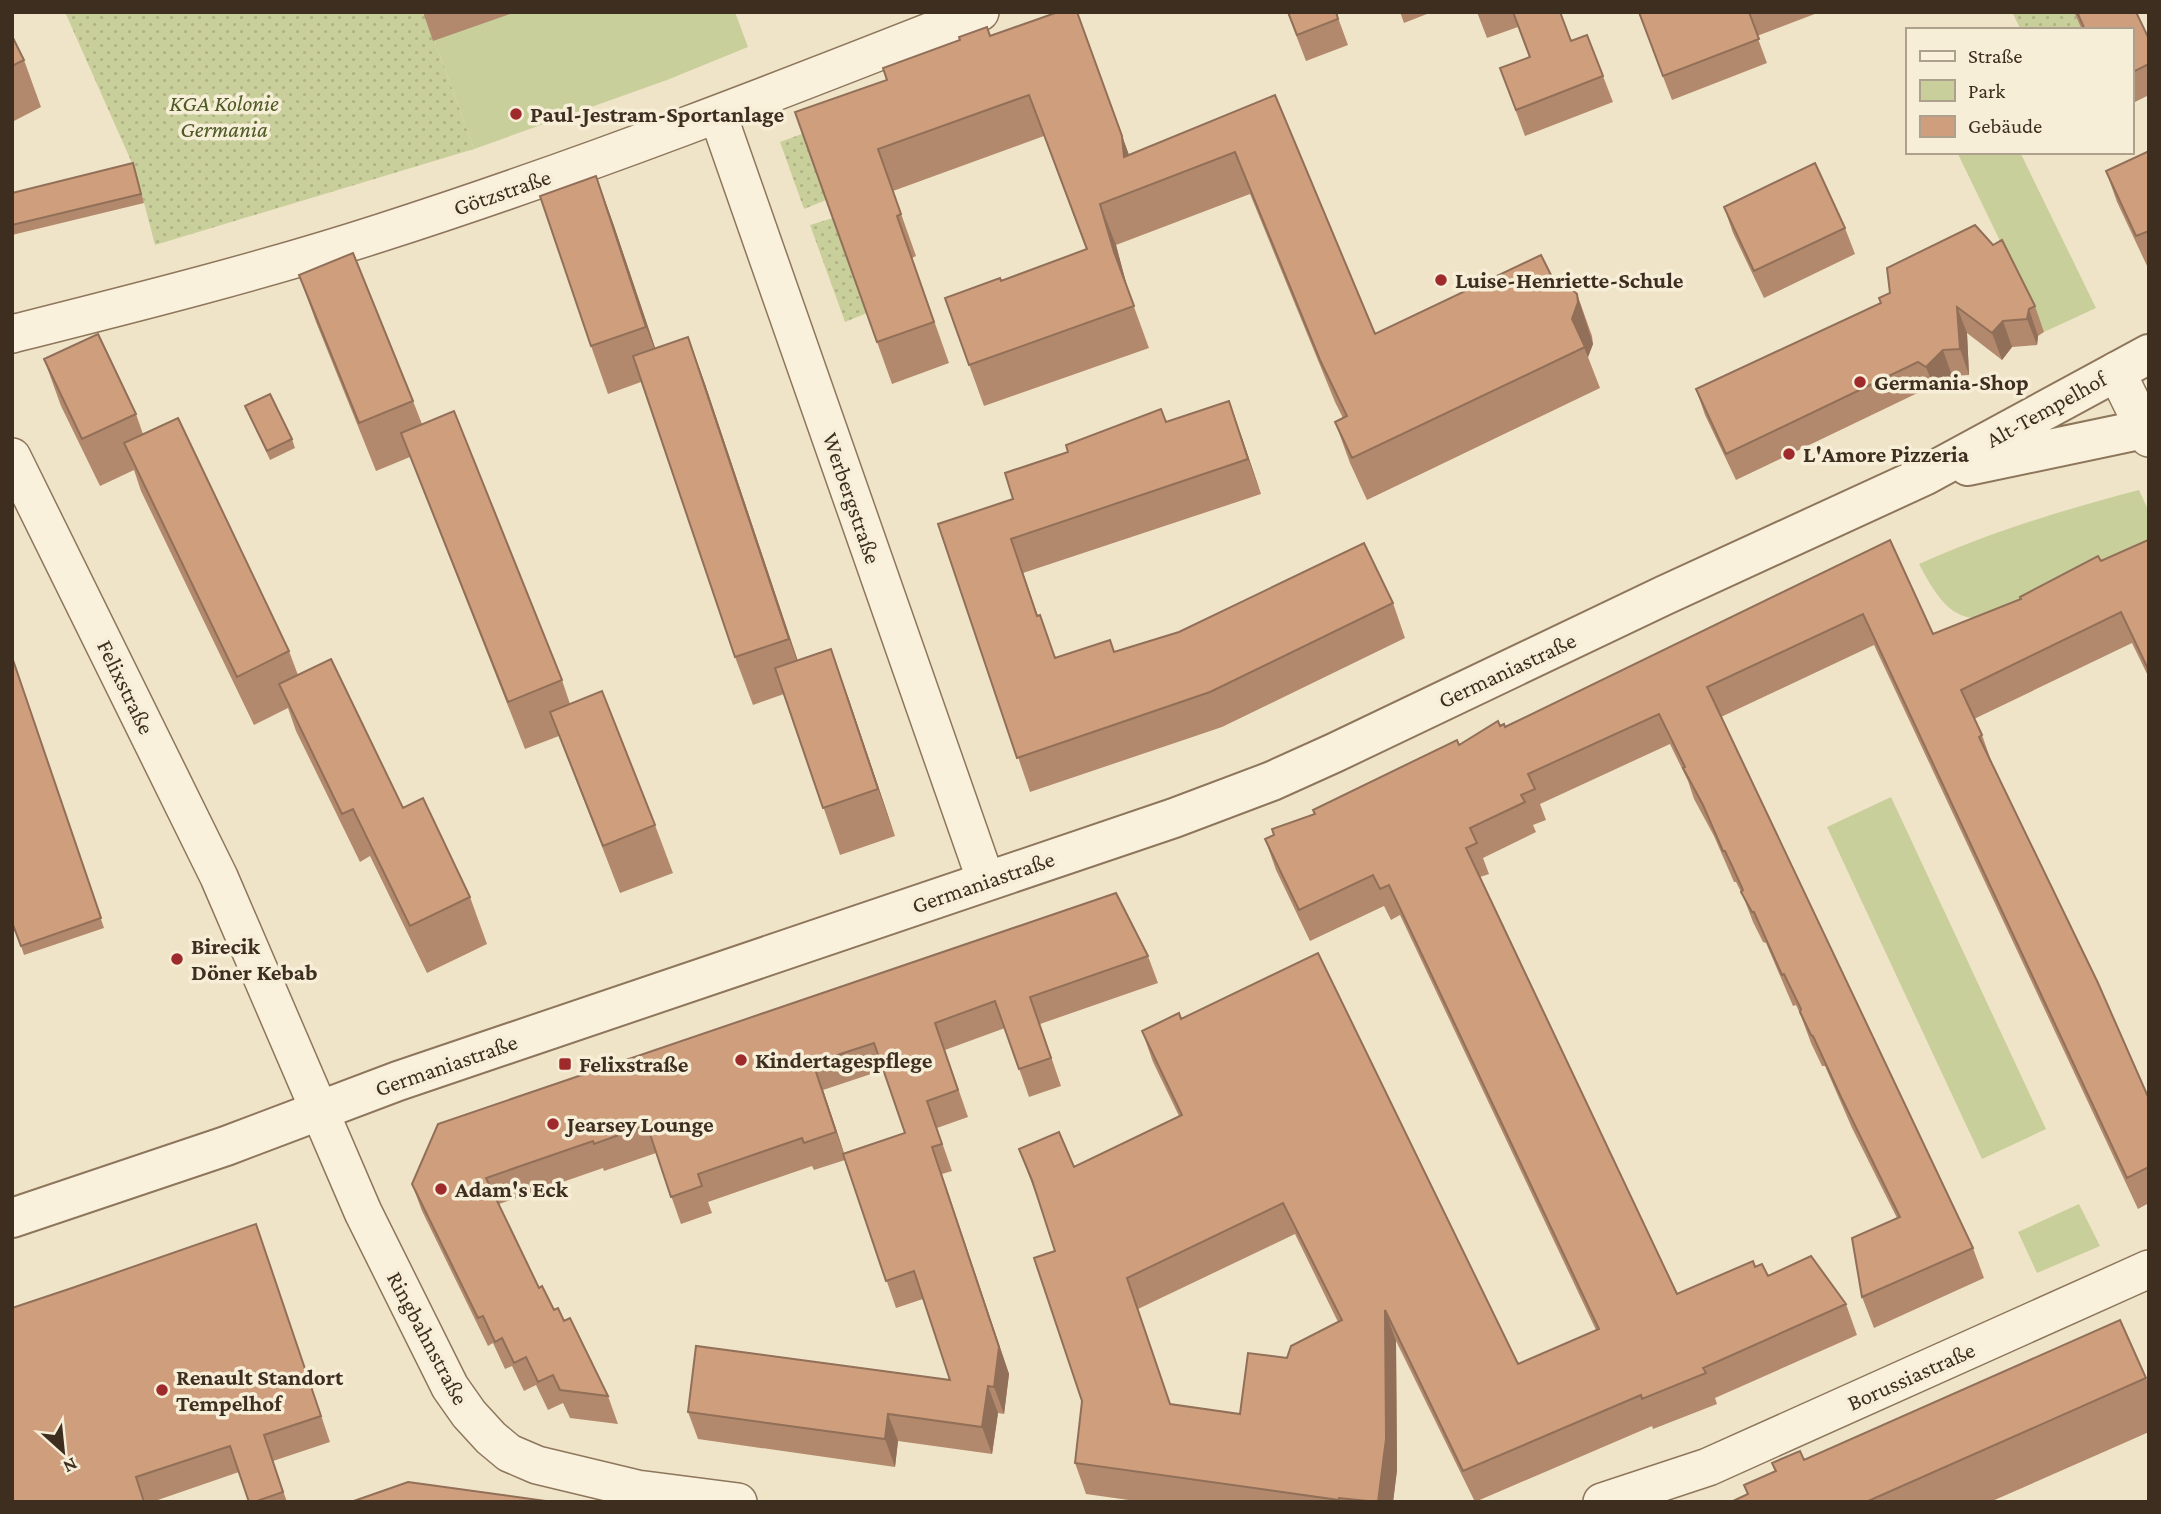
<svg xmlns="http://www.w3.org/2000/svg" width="2161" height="1514" viewBox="0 0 2161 1514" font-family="'Crimson Pro',serif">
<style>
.green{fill:#c9cf9b}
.garden{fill:url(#garden-dots)}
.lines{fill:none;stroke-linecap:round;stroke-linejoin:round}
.minor-casing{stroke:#8d765c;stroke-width:40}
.tertiary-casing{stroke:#8d765c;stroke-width:42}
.minor{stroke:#faf1dc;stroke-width:37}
.tertiary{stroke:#faf1dc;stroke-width:38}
.wall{fill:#b2896c;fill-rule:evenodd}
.shaded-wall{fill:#916f58}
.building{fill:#cf9f7d;stroke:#916f58;stroke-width:2;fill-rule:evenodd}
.poi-dot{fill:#9e2a2b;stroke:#f7eed8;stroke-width:2.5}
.labels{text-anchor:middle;stroke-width:7;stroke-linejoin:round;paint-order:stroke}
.park-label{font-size:23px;font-style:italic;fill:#4d5a26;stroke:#f7eed8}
.poi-label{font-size:23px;font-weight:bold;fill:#3d2e20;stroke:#f7eed8;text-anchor:start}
.street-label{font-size:23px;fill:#3d2e20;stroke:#f7eed8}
</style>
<defs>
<pattern id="garden-dots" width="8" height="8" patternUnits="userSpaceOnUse" patternTransform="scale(1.75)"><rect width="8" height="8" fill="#c9cf9b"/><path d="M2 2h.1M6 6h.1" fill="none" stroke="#aeb285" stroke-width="1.8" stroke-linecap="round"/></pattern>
</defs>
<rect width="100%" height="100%" fill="#f0e4c8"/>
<path class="green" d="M 424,12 L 735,12 L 748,47 L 667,80 L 474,149 Z
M 1957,152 L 2020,152 L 2096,308 L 2044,332 Z
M 2139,490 L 2149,512 L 2149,539 L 1990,616 C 1952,627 1934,592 1919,564 C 1990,532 2063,510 2139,490 Z
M 1891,797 L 2046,1129 L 1982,1159 L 1827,827 Z
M 2079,1204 L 2100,1246 L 2037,1273 L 2018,1232 Z"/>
<path class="garden" d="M 65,12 L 424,12 L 474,149 L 155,245 L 136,172 Z
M 2012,12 L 2074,12 L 2082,30 L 2021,30 Z
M 940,83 L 810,154 L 826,200 L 804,209 L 780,142 Z
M 833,218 L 867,313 L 845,322 L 810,225 Z"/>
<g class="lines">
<g class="minor-casing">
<path id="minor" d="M 718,115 L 986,881
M 12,334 C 135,303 259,272 380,233 C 583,168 782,90 980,12
M 2116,371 L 2149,438
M 12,457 L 219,877 L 363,1212 L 450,1387 L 469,1414 L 491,1438 L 509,1453 L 537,1465 L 637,1489 L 738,1502
M 1602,1502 L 1708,1467 L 2149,1269"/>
</g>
<g class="tertiary-casing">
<path id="tertiary" d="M 1968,466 L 2149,428
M 12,1218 L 226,1146 L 398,1081 L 1174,818 L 1272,781 L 1334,753 L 1665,595 L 1924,476 L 2149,354"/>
</g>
<use href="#minor" class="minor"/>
<use href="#tertiary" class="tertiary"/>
</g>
<path class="wall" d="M 423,12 L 516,12 L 433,41 Z
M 1077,12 L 1129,155 L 1275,95 L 1375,334 L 1554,281 L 1577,294 L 1592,336 L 1593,344 L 1588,357 L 1600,388 L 1367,500 L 1350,463 L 1335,422 L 1343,418 L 1335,402 L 1250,194 L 1116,245 L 1129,294 L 1149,348 L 984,406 L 945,298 L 1001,281 L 1086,249 L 1044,136 L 893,191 L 916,256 L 912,258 L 949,363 L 892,384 L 795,112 L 887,80 L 990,36 Z
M 1287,12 L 1342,12 L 1337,15 L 1348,45 L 1306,61 Z
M 1400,12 L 1432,12 L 1404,23 Z
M 1477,12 L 1560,12 L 1571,41 L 1603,76 L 1613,102 L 1525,136 L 1500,68 L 1529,57 L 1518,27 L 1487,38 Z
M 1638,12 L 1820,12 L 1757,36 L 1767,63 L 1672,100 Z
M 2074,12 L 2136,12 L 2149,39 L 2149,95 L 2131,104 L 2131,30 L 2082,30 Z
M 12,36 L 24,60 L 41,107 L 12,122 Z
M 2149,151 L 2149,267 L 2148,268 L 2117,202 L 2106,171 Z
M 136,172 L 144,203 L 12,235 L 12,193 Z
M 596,176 L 613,223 L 655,348 L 688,337 L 705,384 L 798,661 L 848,697 L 895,836 L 840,855 L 784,694 L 753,705 L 735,657 L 641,382 L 608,394 L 591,346 Z
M 1724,207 L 1845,228 L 1855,254 L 1764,298 L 1733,233 Z
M 299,275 L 413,401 L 422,424 L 562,680 L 570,704 L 655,825 L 673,873 L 620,893 L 559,736 L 525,749 L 410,457 L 376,471 L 316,322 Z
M 1881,303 L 2035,306 L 2044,332 L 2038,336 L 2037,345 L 2012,347 L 2002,360 L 1967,333 L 1969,375 L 1952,376 L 1936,393 L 1928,388 L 1736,480 L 1705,415 L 1696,389 Z
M 44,359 L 136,414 L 143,434 L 289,651 L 298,675 L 403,808 L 470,897 L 487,944 L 427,973 L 370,856 L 360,862 L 296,731 L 288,708 L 254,725 L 141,491 L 134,470 L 100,486 L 61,406 Z
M 245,406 L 292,439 L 295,448 L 270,460 Z
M 1166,422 L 1241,435 L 1261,494 L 1023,573 L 1038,616 L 1056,658 L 1115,652 L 1393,603 L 1405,638 L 1222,727 L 1030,792 L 938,524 L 1013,499 Z
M 1890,540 L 1933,634 L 2021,599 L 2101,561 L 2149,542 L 2149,678 L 2132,643 L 1974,719 L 1982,735 L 1993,766 L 2149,1099 L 2149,1203 L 2138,1209 L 1874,645 L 1721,717 L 1973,1248 L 1984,1278 L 1874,1328 L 1862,1297 L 1897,1218 L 1852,1128 L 1825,1066 L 1822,1066 L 1811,1043 L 1801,1016 L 1796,1005 L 1793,1006 L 1766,943 L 1763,942 L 1753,922 L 1743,896 L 1736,882 L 1734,882 L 1714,836 L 1694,799 L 1688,781 L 1670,744 L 1540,804 L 1546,820 L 1533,825 L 1536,832 L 1483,858 L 1489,874 L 1480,877 L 1677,1294 L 1755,1267 L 1768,1276 L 1846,1304 L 1857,1335 L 1715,1398 L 1717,1404 L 1653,1429 L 1652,1426 L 1475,1502 L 1396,1341 L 1397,1470 L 1393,1502 L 1143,1502 L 1086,1494 L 1075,1463 L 1082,1401 L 1055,1251 L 1038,1200 L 1019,1149 L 1074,1167 L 1179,1116 L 1153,1062 L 1142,1031 L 1181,1019 L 1518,1364 L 1596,1330 L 1400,915 L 1391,920 L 1384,906 L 1310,941 L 1276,870 L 1265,839 L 1274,835 L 1272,829 L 1314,814 L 1313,810 L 1500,726 L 1505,727 ZM 1295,1234 L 1338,1322 L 1287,1358 L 1240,1414 L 1170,1404 L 1138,1309 Z
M 12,656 L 104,928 L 24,955 L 16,931 L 12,932 Z
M 1148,956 L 1158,983 L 1040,1024 L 1061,1086 L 1029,1097 L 1005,1028 L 945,1050 L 968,1117 L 937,1128 L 952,1171 L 942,1174 L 1009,1374 L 1004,1414 L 998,1413 L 992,1454 L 898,1441 L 895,1467 L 698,1439 L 688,1412 L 950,1380 L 923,1299 L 896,1308 L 845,1160 L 814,1170 L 812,1166 L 708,1202 L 712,1213 L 681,1224 L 656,1153 L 604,1171 L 603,1168 L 499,1204 L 539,1288 L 554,1310 L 564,1321 L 608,1396 L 618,1424 L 570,1418 L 563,1403 L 548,1410 L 536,1385 L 524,1391 L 512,1366 L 505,1369 L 493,1343 L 488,1346 L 422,1211 L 412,1184 L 438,1124 ZM 883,1070 L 905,1133 L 844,1153 L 823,1090 Z
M 265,1250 L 330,1442 L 273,1461 L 287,1502 L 249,1502 L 239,1472 L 152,1502 L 12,1502 Z
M 2146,1378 L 2149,1386 L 2149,1432 L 1990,1502 L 1731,1502 L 1747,1494 L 1775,1472 L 1772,1463 L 1804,1460 Z"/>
<path class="shaded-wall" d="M 1122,136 L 1137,177 L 1124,157 Z
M 596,176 L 613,223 L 664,374 L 646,327 Z
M 1100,204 L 1116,245 L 1129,294 L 1149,348 L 1114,252 Z
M 1577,294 L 1593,344 L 1588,357 L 1572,319 Z
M 1957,307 L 1967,333 L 1969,375 L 1960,349 Z
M 2029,309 L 2038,336 L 2037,345 L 2027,319 Z
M 2003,321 L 2012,347 L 2002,360 L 1992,333 Z
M 688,337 L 705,384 L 806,686 L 789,639 Z
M 1943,350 L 1952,376 L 1936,393 L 1926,367 Z
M 1229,401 L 1241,435 L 1261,494 L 1248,459 Z
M 1011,539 L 1023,573 L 1049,650 L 1037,616 Z
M 831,649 L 848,697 L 895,836 L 878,789 Z
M 813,1063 L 823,1090 L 846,1159 L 836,1132 Z
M 932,1147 L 1009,1374 L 1004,1414 L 994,1387 Z
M 256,1224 L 265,1250 L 330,1442 L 321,1416 Z
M 1385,1310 L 1396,1341 L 1397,1470 L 1393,1502 L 1378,1502 Z
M 988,1386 L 998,1413 L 992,1454 L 982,1427 Z
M 888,1414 L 898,1441 L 895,1467 L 885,1439 Z"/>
<path class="building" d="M 1058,12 L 1077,12 L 1122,136 L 1124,157 L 1275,95 L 1375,334 L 1541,255 L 1554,281 L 1570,287 L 1577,294 L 1578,302 L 1572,319 L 1585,347 L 1352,458 L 1335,422 L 1347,416 L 1320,360 L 1235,152 L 1100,204 L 1114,252 L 1134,306 L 969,365 L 945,298 L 1000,278 L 1001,281 L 1087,249 L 1029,95 L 878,149 L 901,214 L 897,216 L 934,322 L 877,342 L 795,112 L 887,80 L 883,68 L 960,40 L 959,37 L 987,27 L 990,36 Z
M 1288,12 L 1336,12 L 1338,19 L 1297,35 Z
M 1513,12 L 1560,12 L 1571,41 L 1587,35 L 1603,76 L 1516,110 L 1500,68 L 1530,57 Z
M 1639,12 L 1749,12 L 1759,39 L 1663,76 Z
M 2077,12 L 2136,12 L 2149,39 L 2149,64 L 2131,73 L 2131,30 L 2085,30 Z
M 12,36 L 24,60 L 12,66 Z
M 2149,151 L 2149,231 L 2136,236 L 2106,171 Z
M 133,163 L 141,194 L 12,225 L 12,193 Z
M 1815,163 L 1845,228 L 1754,271 L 1724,207 Z
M 596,176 L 646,327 L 591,346 L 540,196 Z
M 1975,225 L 1993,245 L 2002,240 L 2035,306 L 2029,309 L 2027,319 L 2003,321 L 1992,333 L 1957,307 L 1960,349 L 1943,350 L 1926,367 L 1918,362 L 1726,454 L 1696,389 L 1881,303 L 1879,298 L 1890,293 L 1887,268 Z
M 353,253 L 413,401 L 359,423 L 299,275 Z
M 98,334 L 136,414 L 82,439 L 44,359 Z
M 688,337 L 789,639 L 735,657 L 633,356 Z
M 270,394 L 292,439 L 267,451 L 245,406 Z
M 1229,401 L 1248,459 L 1011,539 L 1037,616 L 1040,615 L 1055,658 L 1110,640 L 1114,652 L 1179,632 L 1364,543 L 1393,603 L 1210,692 L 1017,758 L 938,524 L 1013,499 L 1005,473 L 1068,452 L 1066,445 L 1161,409 L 1166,422 Z
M 454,411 L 562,680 L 508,702 L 401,433 Z
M 178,418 L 289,651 L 237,677 L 124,443 Z
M 1890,540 L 1933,634 L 2021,599 L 2020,597 L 2098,556 L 2101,561 L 2148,540 L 2149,542 L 2149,671 L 2121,612 L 1961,690 L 1982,735 L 1979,737 L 2098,983 L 2149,1099 L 2149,1167 L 2127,1178 L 1863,614 L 1707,687 L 1973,1248 L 1862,1297 L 1852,1238 L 1900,1217 L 1841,1097 L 1813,1036 L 1811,1035 L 1800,1012 L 1801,1009 L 1784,974 L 1782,975 L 1754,912 L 1752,912 L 1741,892 L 1743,890 L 1733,868 L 1725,851 L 1723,851 L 1703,805 L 1683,768 L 1685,767 L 1659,714 L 1528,774 L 1535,789 L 1521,795 L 1525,802 L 1470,828 L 1477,843 L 1466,848 L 1677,1294 L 1753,1261 L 1755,1267 L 1762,1264 L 1768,1276 L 1811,1256 L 1846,1304 L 1703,1368 L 1706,1373 L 1642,1399 L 1641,1395 L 1463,1471 L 1385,1310 L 1386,1439 L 1378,1502 L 1339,1498 L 1339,1500 L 1075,1463 L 1082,1401 L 1034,1258 L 1055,1251 L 1032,1180 L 1019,1149 L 1059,1132 L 1074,1167 L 1182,1115 L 1142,1031 L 1179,1013 L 1181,1019 L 1318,953 L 1518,1364 L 1599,1329 L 1389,885 L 1380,889 L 1373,875 L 1299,910 L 1265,839 L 1274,835 L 1272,829 L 1315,814 L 1313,810 L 1457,740 L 1459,745 L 1498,721 L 1500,726 L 1504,724 L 1505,727 ZM 1283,1203 L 1342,1320 L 1291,1346 L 1287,1358 L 1248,1353 L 1240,1414 L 1170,1404 L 1127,1278 Z
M 831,649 L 878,789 L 823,808 L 775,668 Z
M 12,657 L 101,918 L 21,946 L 12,922 Z
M 331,659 L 403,808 L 423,798 L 470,897 L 410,926 L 353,809 L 342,814 L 279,684 Z
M 602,691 L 655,825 L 603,846 L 550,712 Z
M 1116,893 L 1148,956 L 1030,997 L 1051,1058 L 1019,1069 L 995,1001 L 935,1023 L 958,1090 L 927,1101 L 942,1144 L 932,1147 L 999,1347 L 994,1387 L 988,1386 L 982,1427 L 888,1414 L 885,1439 L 688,1412 L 696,1346 L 950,1380 L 914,1271 L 886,1281 L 843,1154 L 905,1133 L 874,1043 L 813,1063 L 836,1132 L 804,1143 L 802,1138 L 698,1174 L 702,1186 L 671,1197 L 647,1125 L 594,1144 L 593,1141 L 486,1178 L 539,1288 L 542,1286 L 554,1310 L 558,1308 L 564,1321 L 570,1318 L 608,1396 L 560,1390 L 553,1375 L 538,1382 L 526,1357 L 514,1363 L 502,1338 L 495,1342 L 483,1316 L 478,1318 L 412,1184 L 438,1124 Z
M 256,1224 L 321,1416 L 264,1435 L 283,1492 L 254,1502 L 249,1502 L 230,1446 L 136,1477 L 144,1502 L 12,1502 L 12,1308 L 72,1288 Z
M 2120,1320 L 2146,1378 L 1866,1502 L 1731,1502 L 1748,1494 L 1744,1485 L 1776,1471 L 1772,1463 L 1800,1451 L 1804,1460 Z
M 408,1482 L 553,1502 L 351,1502 Z"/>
<g class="poi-dot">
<circle cx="516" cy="114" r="7"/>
<circle cx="1441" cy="280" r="7"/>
<circle cx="1860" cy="382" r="7"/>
<circle cx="1789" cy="454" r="7"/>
<circle cx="177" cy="959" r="7"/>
<circle cx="741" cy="1060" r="7"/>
<rect x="558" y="1057" width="14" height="14" rx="3.5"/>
<circle cx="553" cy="1124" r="7"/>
<circle cx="441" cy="1189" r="7"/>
<circle cx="162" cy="1390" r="7"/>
</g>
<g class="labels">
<g class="park-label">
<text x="224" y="111">KGA Kolonie<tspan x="224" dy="26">Germania</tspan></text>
</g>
<g class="poi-label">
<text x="530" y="122">Paul-Jestram-Sportanlage</text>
<text x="1455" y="288">Luise-Henriette-Schule</text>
<text x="1874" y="390">Germania-Shop</text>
<text x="1803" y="462">L'Amore Pizzeria</text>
<text x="191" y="954">Birecik<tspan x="191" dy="26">Döner Kebab</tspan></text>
<text x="755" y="1068">Kindertagespflege</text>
<text x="579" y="1072">Felixstraße</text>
<text x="567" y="1132">Jearsey Lounge</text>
<text x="455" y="1197">Adam's Eck</text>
<text x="176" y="1385">Renault Standort<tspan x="176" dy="26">Tempelhof</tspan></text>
</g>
<g class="street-label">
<text transform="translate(502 192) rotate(-19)" y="8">Götzstraße</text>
<text transform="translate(2046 409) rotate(-29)" y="8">Alt-Tempelhof</text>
<text transform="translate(852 498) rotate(71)" y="8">Werbergstraße</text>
<text transform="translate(1507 670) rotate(-25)" y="8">Germaniastraße</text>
<text transform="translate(126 687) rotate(64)" y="8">Felixstraße</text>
<text transform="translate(983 882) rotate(-19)" y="8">Germaniastraße</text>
<text transform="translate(446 1065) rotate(-19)" y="8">Germaniastraße</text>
<text transform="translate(428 1338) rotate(62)" y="8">Ringbahnstraße</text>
<text transform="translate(1911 1376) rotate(-24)" y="8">Borussiastraße</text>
</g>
</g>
<rect width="2161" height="1514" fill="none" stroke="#3d2e20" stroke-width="28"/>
<rect x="1906" y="28" width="228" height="126" fill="#f7eed8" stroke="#ada18e" stroke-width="2"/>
<rect x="1920" y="51" width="35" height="10" fill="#faf1dc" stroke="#ada18e" stroke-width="2"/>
<text x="1968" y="63" font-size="21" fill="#3d2e20">Straße</text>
<rect x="1920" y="80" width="35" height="21" fill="#c9cf9b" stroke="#ada18e" stroke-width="2"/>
<text x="1968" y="98" font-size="21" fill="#3d2e20">Park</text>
<rect x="1920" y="116" width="35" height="21" fill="#cf9f7d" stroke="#ada18e" stroke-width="2"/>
<text x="1968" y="133" font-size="21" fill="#3d2e20">Gebäude</text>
<g transform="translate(63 1451) rotate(153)" stroke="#f7eed8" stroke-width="5" paint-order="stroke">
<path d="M0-5L12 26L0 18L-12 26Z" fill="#3d2e20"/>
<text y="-10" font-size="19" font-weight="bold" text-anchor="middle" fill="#3d2e20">N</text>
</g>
</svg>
